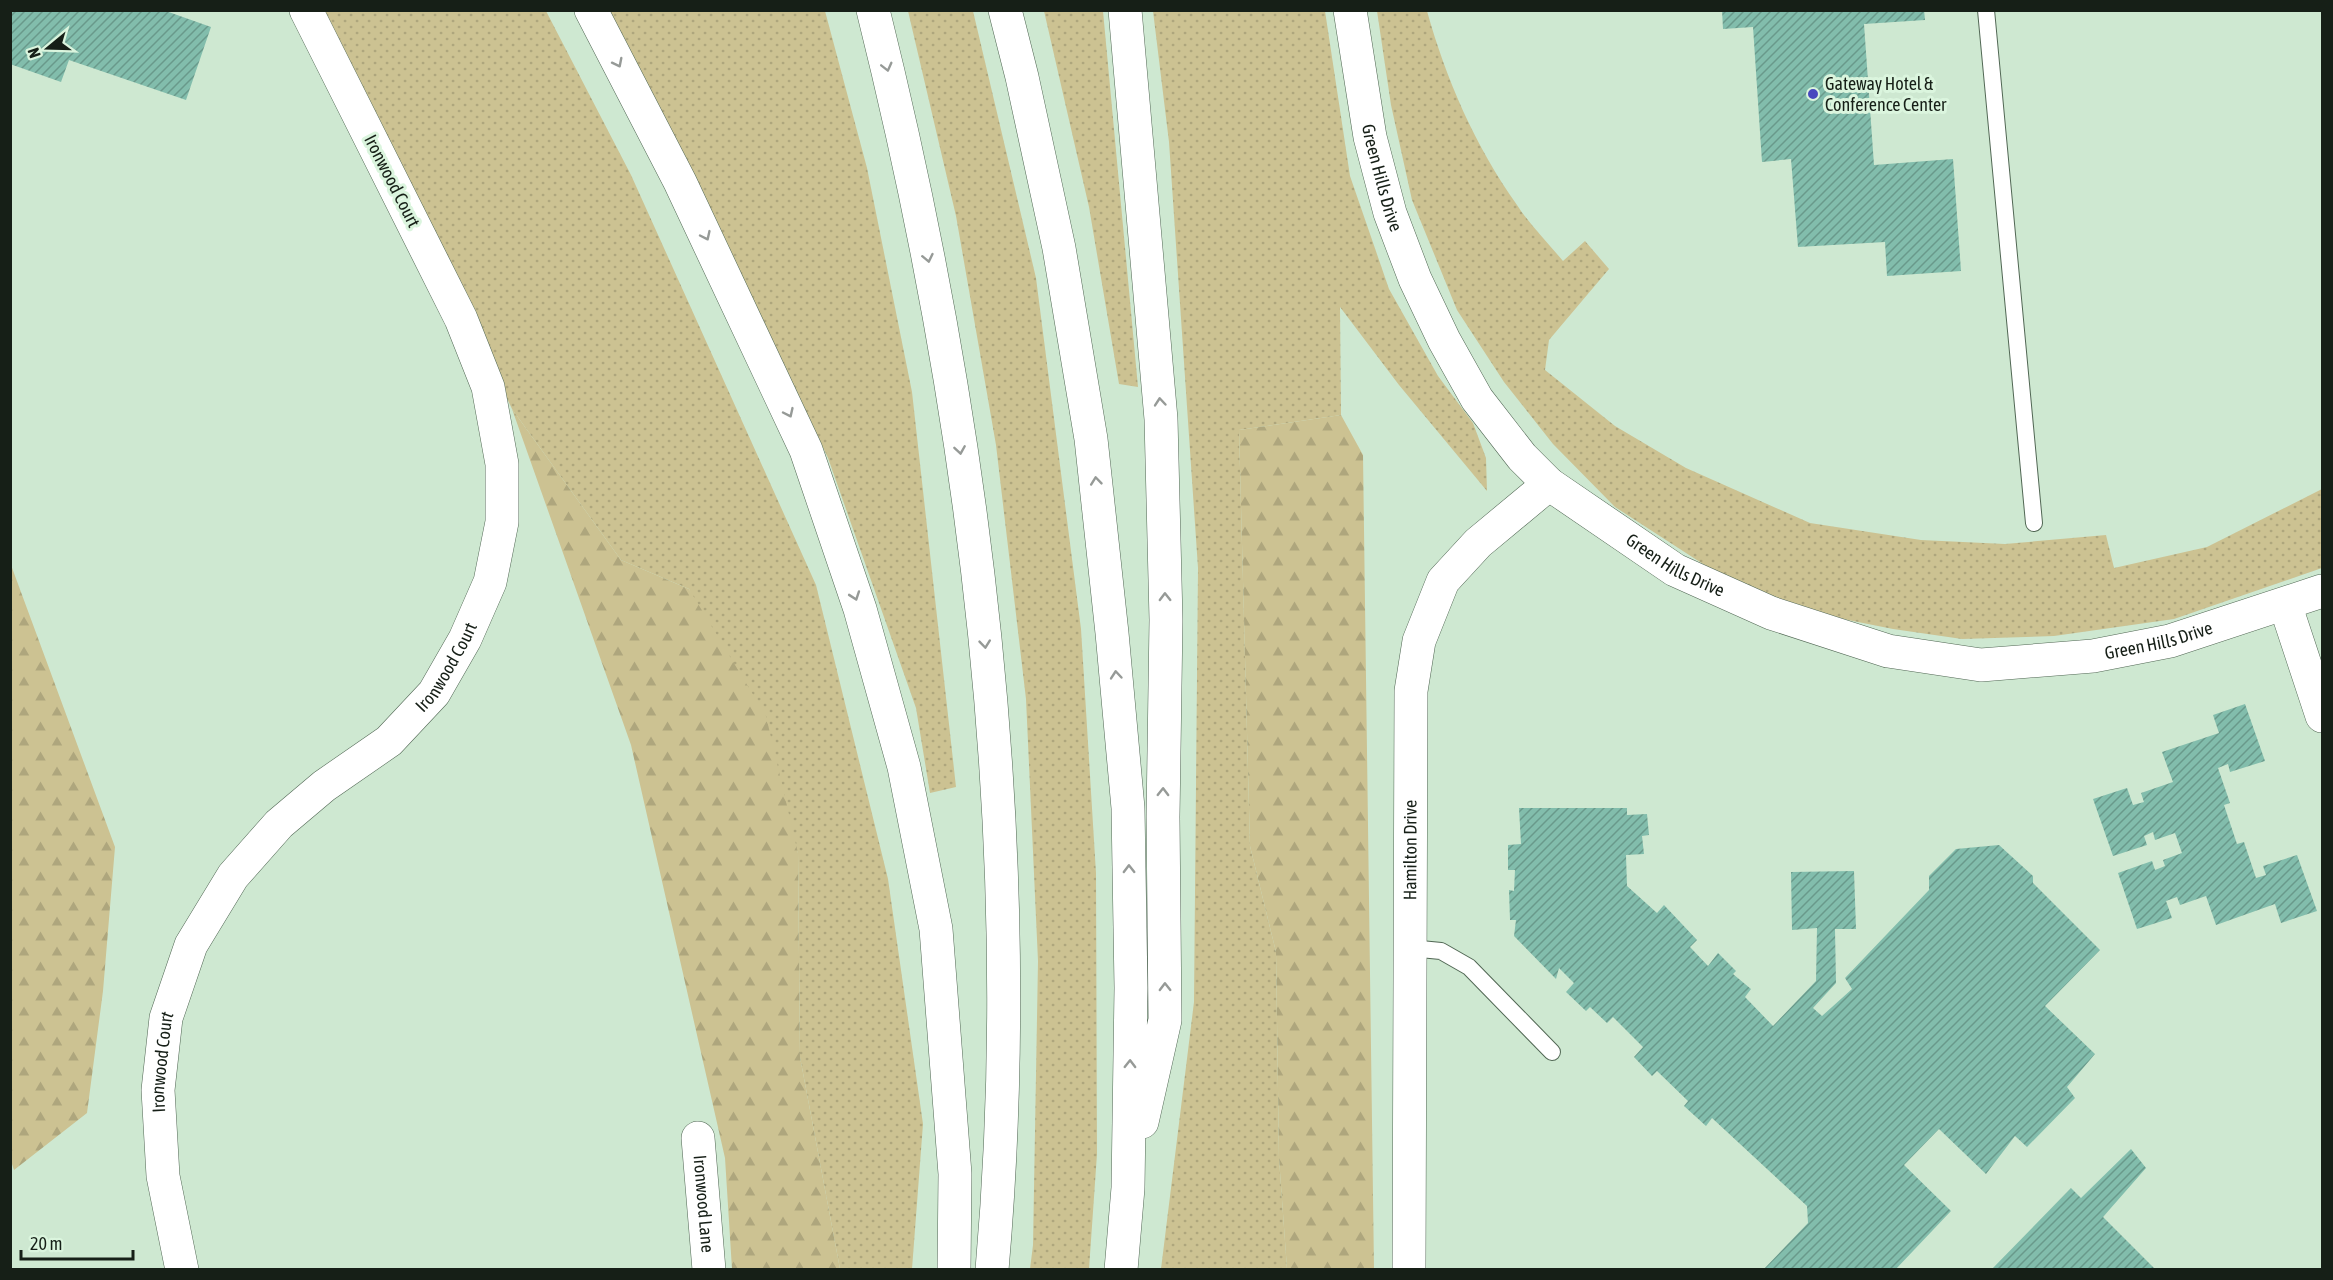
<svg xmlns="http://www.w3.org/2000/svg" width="2333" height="1280" viewBox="0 0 2333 1280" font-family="'Asap Condensed',sans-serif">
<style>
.grass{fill:url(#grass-dots)}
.forest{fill:url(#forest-firs)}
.building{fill:url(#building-hatch)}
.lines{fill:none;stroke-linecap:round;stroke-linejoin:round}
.lane-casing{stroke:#516754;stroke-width:18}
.street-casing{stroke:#516754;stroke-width:34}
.highway-casing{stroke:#516754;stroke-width:34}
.lane{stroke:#fff;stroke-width:16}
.street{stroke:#fff;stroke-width:33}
.highway{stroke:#fff;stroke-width:33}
.oneway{stroke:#969a97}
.poi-dot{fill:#4848be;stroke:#dbf5de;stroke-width:2}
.labels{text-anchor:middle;stroke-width:6;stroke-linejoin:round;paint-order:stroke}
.poi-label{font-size:18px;fill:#161f17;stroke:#dbf5de;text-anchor:start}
.street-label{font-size:18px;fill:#161f17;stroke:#dbf5de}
</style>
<defs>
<pattern id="grass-dots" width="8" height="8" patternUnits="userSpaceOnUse" patternTransform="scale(1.5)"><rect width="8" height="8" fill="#ccc292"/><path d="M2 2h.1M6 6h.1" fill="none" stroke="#aea67d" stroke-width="1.8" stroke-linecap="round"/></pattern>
<pattern id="forest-firs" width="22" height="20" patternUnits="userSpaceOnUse" patternTransform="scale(1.5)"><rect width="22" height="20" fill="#ccc292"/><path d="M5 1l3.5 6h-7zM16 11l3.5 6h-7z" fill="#aea67d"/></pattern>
<pattern id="building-hatch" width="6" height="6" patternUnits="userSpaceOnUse" patternTransform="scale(1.5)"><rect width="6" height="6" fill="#82bdac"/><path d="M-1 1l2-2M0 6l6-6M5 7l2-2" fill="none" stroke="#69998b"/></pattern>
</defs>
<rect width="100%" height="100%" fill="#cee8d1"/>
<path class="grass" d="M 322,11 L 546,11 L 631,175 L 816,585 L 888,879 L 923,1124 L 912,1269 L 840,1269 L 800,1057 L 798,853 L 689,589 L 621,560 L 512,409 Z
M 607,11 L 825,11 L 867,168 L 912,392 L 956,787 L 930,793 L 916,708 L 828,458 L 745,282 Z
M 908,11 L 973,11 L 1036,278 L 1081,629 L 1096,873 L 1097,1154 L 1089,1269 L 1030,1269 L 1033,1245 L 1038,961 L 1026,699 L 996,445 L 956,216 Z
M 1044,11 L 1103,11 L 1138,387 L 1119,384 L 1089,207 Z
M 1153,11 L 1325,11 L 1350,176 L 1389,289 L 1438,376 L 1473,423 L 1486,458 L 1487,491 L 1399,385 L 1340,307 L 1341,415 L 1239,430 L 1250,846 L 1276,952 L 1279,1158 L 1287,1269 L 1161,1269 L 1194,1002 L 1198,568 L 1169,142 Z
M 1377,11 L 1427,11 C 1446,79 1475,146 1517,205 C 1530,225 1548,243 1563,261 L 1585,241 L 1609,269 L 1549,340 L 1545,370 L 1615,426 L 1686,468 L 1810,523 L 1921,540 L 2005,544 L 2106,535 L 2114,568 L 2207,547 L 2322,489 L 2322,568 L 2174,619 L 2054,636 L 1962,639 L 1893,629 L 1803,611 L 1720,575 L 1615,507 L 1553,444 L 1504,382 L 1457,310 L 1412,200 L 1391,105 Z"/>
<path class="forest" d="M 512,409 L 621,560 L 689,589 L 766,716 L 798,853 L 800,1057 L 840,1269 L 732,1269 L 725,1158 L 631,745 Z
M 1341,415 L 1363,455 L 1374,1269 L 1287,1269 L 1279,1158 L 1276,952 L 1250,846 L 1239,430 Z
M 11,565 L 115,847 L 103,991 L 87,1113 L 14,1170 L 10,1158 Z"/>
<path class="building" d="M 10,10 L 163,10 L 211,27 L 186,100 L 69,60 L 61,82 L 10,64 Z
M 1722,10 L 1924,10 L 1925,20 L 1864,24 L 1874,165 L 1953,159 L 1961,271 L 1887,276 L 1885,242 L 1798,247 L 1791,159 L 1762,162 L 1753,27 L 1723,29 Z
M 2245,704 L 2265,761 L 2230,772 L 2228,764 L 2218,768 L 2230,803 L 2224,805 L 2237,844 L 2244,842 L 2256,878 L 2266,875 L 2263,866 L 2297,855 L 2317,911 L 2281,923 L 2275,904 L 2216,925 L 2206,896 L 2180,905 L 2177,897 L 2166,901 L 2172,918 L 2137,929 L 2118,873 L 2152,861 L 2155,870 L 2165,866 L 2163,860 L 2182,853 L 2175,833 L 2155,840 L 2153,832 L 2144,836 L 2147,845 L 2113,856 L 2093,799 L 2127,788 L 2133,805 L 2144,802 L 2141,793 L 2173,782 L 2162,752 L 2219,733 L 2213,715 Z
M 1519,808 L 1627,808 L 1627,815 L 1647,814 L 1649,835 L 1642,836 L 1644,854 L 1626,855 L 1627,886 L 1657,913 L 1664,905 L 1697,940 L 1690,947 L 1708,966 L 1718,953 L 1736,971 L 1733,974 L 1751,989 L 1745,997 L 1773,1026 L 1816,981 L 1817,928 L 1792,930 L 1791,872 L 1854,871 L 1856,929 L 1835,929 L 1836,983 L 1813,1008 L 1822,1016 L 1852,989 L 1845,978 L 1929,890 L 1929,876 L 1956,849 L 1999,845 L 2033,876 L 2033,883 L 2100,950 L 2045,1006 L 2095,1054 L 2067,1087 L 2075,1098 L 2027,1147 L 2015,1136 L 1986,1174 L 1939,1129 L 1904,1165 L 1951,1211 L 1895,1270 L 1763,1270 L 1808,1223 L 1807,1206 L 1712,1118 L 1706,1126 L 1684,1106 L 1688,1101 L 1657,1071 L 1652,1076 L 1634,1057 L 1643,1047 L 1613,1017 L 1607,1023 L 1590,1007 L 1586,1011 L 1566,992 L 1574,983 L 1559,968 L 1556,979 L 1514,936 L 1516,920 L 1510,920 L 1509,890 L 1514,891 L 1515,870 L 1508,870 L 1508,845 L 1521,844 Z
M 2131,1149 L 2146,1168 L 2103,1217 L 2156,1270 L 1991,1270 L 2071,1188 L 2081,1198 Z"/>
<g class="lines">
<g class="lane-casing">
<path id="lane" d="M 1986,10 L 2034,523
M 1410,948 L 1441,951 L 1469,967 L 1552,1052"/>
</g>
<g class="street-casing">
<g id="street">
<path id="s1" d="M 1350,10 L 1370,137 L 1390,213 L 1415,279 L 1444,340 L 1477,399 L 1522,457 L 1549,484 L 1675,570 L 1771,613 L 1888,651 L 1981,665 L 2093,656 L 2170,641 L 2322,591"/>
<path d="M 2285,604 L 2322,716"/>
<path id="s2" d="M 698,1138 L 709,1270"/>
<path id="s3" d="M 182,1270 L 163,1176 L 158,1090 L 166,1018 L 191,945 L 233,876 L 279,824 L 324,786 L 389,741 L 434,693 L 465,639 L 490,582 L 502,522 L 502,464 L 488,387 L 461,319 L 306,10"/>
<path id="s4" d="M 1409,1270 L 1411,691 L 1419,641 L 1443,581 L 1478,543 L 1549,484"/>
</g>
</g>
<g class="highway-casing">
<path id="highway" d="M 591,10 L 680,182 L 806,450 L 860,609 L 904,767 L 936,929 L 955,1174 L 954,1270
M 873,10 C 975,419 1029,848 992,1270
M 1005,10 L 1022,77 L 1059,248 L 1091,439 L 1112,633 L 1128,808 L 1131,988 L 1128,1188 L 1121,1270
M 1125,10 L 1161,419 L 1166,620 L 1163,817 L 1165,1020 L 1142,1122"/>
</g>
<use href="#lane" class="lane"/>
<use href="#street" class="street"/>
<use href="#highway" class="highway"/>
</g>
<defs><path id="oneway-chevron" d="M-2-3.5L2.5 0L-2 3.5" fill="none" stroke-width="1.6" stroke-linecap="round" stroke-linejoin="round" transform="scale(1.5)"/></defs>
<g class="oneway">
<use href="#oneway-chevron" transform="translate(618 63) rotate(63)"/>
<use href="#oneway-chevron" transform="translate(887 67) rotate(76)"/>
<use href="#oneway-chevron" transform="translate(706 236) rotate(65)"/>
<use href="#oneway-chevron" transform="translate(928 258) rotate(78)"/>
<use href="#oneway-chevron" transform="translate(1160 402) rotate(-95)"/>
<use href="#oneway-chevron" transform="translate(789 413) rotate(65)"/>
<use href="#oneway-chevron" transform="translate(960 450) rotate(81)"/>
<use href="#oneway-chevron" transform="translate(1096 481) rotate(-96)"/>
<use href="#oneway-chevron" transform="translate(855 596) rotate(71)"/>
<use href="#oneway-chevron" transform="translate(1165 597) rotate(-91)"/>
<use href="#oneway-chevron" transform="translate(985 644) rotate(84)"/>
<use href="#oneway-chevron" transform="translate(1116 675) rotate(-95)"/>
<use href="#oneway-chevron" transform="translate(1163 792) rotate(-89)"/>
<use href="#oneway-chevron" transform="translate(1129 869) rotate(-91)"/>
<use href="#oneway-chevron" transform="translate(1165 987) rotate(-91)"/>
<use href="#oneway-chevron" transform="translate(1130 1064) rotate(-89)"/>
</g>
<circle class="poi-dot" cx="1813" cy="94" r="6"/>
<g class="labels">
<g class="poi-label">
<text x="1825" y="90">Gateway Hotel &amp;<tspan x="1825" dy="21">Conference Center</tspan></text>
</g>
<g class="street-label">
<text dy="6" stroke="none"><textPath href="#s1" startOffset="171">Green Hills Drive</textPath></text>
<text transform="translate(392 181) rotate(63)" y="6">Ironwood Court</text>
<text dy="6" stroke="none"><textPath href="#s1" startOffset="675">Green Hills Drive</textPath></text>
<text dy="6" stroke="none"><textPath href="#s1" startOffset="1179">Green Hills Drive</textPath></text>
<text dy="6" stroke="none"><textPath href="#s3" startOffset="714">Ironwood Court</textPath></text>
<text dy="6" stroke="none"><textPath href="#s4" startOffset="420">Hamilton Drive</textPath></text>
<text dy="6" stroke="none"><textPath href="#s3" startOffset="210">Ironwood Court</textPath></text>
<text dy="6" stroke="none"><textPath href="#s2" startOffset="66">Ironwood Lane</textPath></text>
</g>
</g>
<rect width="2333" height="1280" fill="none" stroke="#161f17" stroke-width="24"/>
<g transform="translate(48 48) rotate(251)" stroke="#dbf5de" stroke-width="4.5" paint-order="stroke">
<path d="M0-4.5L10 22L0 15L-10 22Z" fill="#161f17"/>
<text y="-9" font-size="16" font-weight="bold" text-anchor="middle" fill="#161f17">N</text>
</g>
<path d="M21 1250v9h112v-9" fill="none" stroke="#161f17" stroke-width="3"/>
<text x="30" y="1250" font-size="18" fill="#161f17" stroke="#dbf5de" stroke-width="4.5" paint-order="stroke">20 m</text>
</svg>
